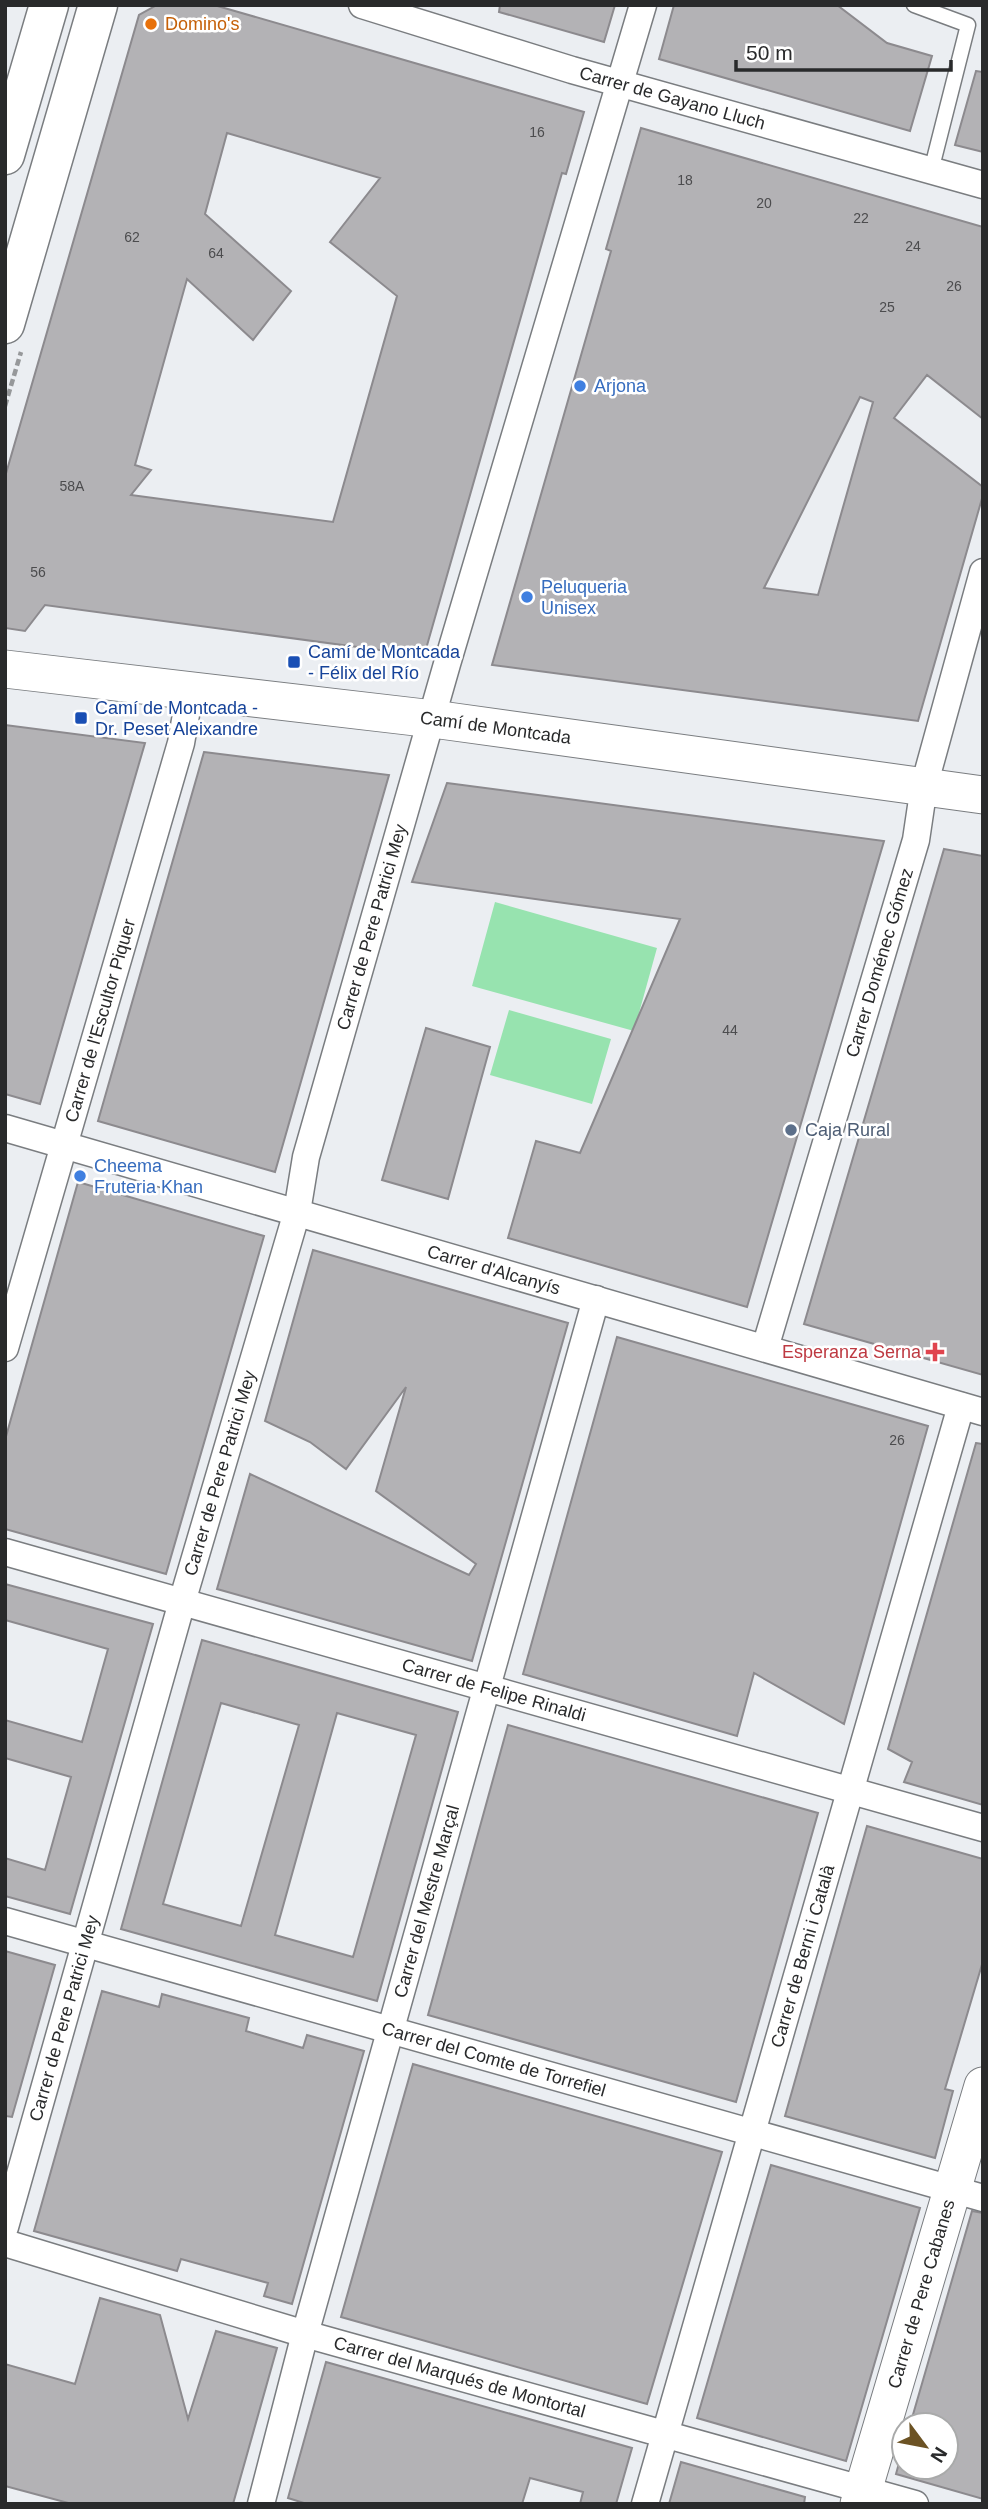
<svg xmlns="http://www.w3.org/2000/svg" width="988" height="2509" viewBox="0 0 988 2509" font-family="Helvetica,sans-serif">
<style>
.green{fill:#97e3af}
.building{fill:#b3b2b5;stroke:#8c8a8e;stroke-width:2;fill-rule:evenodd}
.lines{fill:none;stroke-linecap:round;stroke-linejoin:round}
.lane-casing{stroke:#7a7d80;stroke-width:17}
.street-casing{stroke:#7a7d80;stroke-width:29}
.secondary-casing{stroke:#7a7d80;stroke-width:39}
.primary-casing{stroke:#7a7d80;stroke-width:41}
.path{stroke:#96989a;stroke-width:4.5;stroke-dasharray:7 3.5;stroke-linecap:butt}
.lane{stroke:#fff;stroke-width:14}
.street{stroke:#fff;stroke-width:26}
.secondary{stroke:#fff;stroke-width:37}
.primary{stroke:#fff;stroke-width:38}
.food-dot{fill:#e8710a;stroke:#fff;stroke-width:2.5}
.shop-dot{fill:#3f7fe0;stroke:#fff;stroke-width:2.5}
.transit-dot{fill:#1a4fb4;stroke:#fff;stroke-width:2.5}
.service-dot{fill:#5c6f8a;stroke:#fff;stroke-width:2.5}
.health-dot{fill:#e0444e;stroke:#fff;stroke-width:2.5}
.labels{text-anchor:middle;stroke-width:5;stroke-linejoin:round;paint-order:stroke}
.number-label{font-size:14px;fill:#4c4c4e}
.food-label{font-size:18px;fill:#c56008;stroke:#fff;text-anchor:start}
.street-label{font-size:18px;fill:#292a2b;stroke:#fff}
.shop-label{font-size:18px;fill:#366cbe;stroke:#fff;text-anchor:start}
.transit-label{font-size:18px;fill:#164399;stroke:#fff;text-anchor:start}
.service-label{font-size:18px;fill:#4e5e75;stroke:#fff;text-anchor:start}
.health-label{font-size:18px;fill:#be3a42;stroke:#fff;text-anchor:end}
</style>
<rect width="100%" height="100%" fill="#ebeef2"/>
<path class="green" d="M 495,902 L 657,948 L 634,1031 L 472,986 Z
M 509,1010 L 611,1039 L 592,1104 L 490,1075 Z"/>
<path class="building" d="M 157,5 L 214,5 L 584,112 L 566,174 L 562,173 L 424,656 L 45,605 L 25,631 L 5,628 L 5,477 L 139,15 ZM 227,133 L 380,178 L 330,242 L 397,296 L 333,522 L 131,495 L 151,470 L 135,465 L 187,279 L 253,340 L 291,291 L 205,214 Z
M 500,5 L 615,5 L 604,42 L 499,12 Z
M 674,5 L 837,5 L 887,43 L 932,56 L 910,131 L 659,59 Z
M 976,71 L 983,72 L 983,152 L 955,145 Z
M 641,128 L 983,227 L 983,419 L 927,375 L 894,418 L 983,487 L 983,495 L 918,721 L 492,665 L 611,251 L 606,249 ZM 860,397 L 873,402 L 818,595 L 764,588 Z
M 5,725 L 145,743 L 40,1104 L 5,1094 Z
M 204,752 L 389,775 L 275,1172 L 98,1121 Z
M 447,783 L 884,841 L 747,1307 L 508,1238 L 536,1141 L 580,1153 L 680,919 L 412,882 Z
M 944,849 L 983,856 L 983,1375 L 804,1324 Z
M 426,1028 L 490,1047 L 448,1199 L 382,1180 Z
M 78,1182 L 264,1236 L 166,1574 L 5,1529 L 5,1440 Z
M 313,1250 L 568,1323 L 472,1661 L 217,1589 L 250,1474 L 469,1575 L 476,1564 L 376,1491 L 406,1387 L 346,1469 L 310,1442 L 265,1421 Z
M 617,1337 L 928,1426 L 844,1724 L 754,1673 L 737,1736 L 523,1674 Z
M 976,1443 L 983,1444 L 983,1805 L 904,1782 L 912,1762 L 888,1749 Z
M 5,1584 L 153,1624 L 70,1914 L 5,1896 L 5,1858 L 45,1870 L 71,1777 L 5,1758 L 5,1720 L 82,1742 L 108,1649 L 5,1620 Z
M 202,1640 L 458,1712 L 377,2001 L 121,1929 ZM 221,1703 L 299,1725 L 241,1926 L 163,1904 ZM 337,1713 L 416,1735 L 353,1957 L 275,1935 Z
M 508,1725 L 818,1813 L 736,2102 L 428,2015 Z
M 867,1826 L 983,1859 L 983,1961 L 945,2089 L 953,2091 L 935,2158 L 785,2116 Z
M 5,1951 L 55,1965 L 12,2117 L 5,2116 Z
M 102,1991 L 159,2007 L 162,1994 L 249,2018 L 246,2031 L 303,2048 L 307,2035 L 364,2051 L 292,2304 L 264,2296 L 268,2283 L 181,2259 L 177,2271 L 34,2231 Z
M 413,2064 L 722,2152 L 647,2404 L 341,2317 Z
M 771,2165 L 920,2208 L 846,2461 L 697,2418 Z
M 972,2211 L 983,2213 L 983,2499 L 896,2474 L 904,2445 L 904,2467 L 946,2467 L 946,2425 L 910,2425 Z
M 100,2298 L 160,2315 L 188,2419 L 216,2331 L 277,2348 L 233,2504 L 72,2504 L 5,2486 L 5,2364 L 75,2384 Z
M 326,2362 L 632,2448 L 616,2504 L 580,2504 L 583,2492 L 530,2478 L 522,2504 L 307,2504 L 288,2498 Z
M 681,2462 L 805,2497 L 804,2504 L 669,2504 Z"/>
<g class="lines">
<g class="lane-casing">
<path id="lane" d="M 914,5 L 968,25 L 931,171"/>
</g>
<g class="street-casing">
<g id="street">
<path id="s1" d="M 362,5 L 572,70 L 983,185"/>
<path id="s2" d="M 5,1128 L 983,1412"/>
<path id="s3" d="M 5,1348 L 181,743 L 190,692"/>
<path id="s4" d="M 765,1348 L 916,840 L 924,786 L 983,572"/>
<path id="s5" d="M 5,1552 L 983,1828"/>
<path id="s6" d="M 5,1921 L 983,2198"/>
<path id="s7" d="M 5,2227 L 182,1602 L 297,1212 L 306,1157 L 447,664 L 643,5"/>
<path id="s8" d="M 5,2243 L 305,2334 L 915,2504"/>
<path id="s9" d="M 261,2504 L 305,2334 L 596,1299"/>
<path id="s10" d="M 645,2504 L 961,1406"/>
</g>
</g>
<g class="secondary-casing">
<g id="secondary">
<path id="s11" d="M 5,669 L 433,719 L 983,795"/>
<path id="s12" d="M 859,2504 L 983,2086"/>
</g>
</g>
<g class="primary-casing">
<path id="primary" d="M 5,155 L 49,5
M 5,324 L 98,5"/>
</g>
<path class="path" d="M 5,406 L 21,352"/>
<use href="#lane" class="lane"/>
<use href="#street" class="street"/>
<use href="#secondary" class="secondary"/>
<use href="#primary" class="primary"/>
</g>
<circle class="food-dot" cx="151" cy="24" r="7"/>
<g class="shop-dot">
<circle cx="580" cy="386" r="7"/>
<circle cx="527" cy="597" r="7"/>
<circle cx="80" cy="1176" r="7"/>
</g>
<g class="transit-dot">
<rect x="287" y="655" width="14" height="14" rx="3.5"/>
<rect x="74" y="711" width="14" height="14" rx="3.5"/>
</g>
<circle class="service-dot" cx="791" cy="1130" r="7"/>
<path class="health-dot" d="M931.5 1341.5h7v7h7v7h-7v7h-7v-7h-7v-7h7z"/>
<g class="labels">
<g class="number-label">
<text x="537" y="137">16</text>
<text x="685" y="185">18</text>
<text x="764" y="208">20</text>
<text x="861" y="223">22</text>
<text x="132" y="242">62</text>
<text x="913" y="251">24</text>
<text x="216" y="258">64</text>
<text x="954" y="291">26</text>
<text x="887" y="312">25</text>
<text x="72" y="491">58A</text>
<text x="38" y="577">56</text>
<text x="730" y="1035">44</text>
<text x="897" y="1445">26</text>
</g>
<g class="food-label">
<text x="165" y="30">Domino's</text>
</g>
<g class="street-label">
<text dy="6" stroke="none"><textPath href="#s1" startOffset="324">Carrer de Gayano Lluch</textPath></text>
<text dy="6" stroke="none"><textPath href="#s11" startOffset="494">Camí de Montcada</textPath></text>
<text dy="6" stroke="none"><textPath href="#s7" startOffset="1351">Carrer de Pere Patrici Mey</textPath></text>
<text dy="6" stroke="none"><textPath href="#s4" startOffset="402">Carrer Doménec Gómez</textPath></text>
<text dy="6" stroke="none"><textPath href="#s3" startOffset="341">Carrer de l'Escultor Piquer</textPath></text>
<text dy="6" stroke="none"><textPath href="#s2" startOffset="509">Carrer d'Alcanyís</textPath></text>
<text dy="6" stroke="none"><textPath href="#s7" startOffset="784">Carrer de Pere Patrici Mey</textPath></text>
<text dy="6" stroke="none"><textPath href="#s5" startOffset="508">Carrer de Felipe Rinaldi</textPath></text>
<text dy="6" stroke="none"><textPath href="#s9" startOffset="625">Carrer del Mestre Marçal</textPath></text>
<text dy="6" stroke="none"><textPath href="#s10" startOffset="570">Carrer de Berni i Català</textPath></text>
<text dy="6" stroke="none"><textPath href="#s7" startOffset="217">Carrer de Pere Patrici Mey</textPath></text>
<text dy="6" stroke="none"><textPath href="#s6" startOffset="508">Carrer del Comte de Torrefiel</textPath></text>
<text dy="6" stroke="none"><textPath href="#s12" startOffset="219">Carrer de Pere Cabanes</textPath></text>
<text dy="6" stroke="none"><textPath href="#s8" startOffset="474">Carrer del Marqués de Montortal</textPath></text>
</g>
<g class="shop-label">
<text x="594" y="392">Arjona</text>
<text x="541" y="593">Peluqueria<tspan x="541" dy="21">Unisex</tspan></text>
<text x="94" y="1172">Cheema<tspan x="94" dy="21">Fruteria Khan</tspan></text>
</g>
<g class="transit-label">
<text x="308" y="658">Camí de Montcada<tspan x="308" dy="21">- Félix del Río</tspan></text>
<text x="95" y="714">Camí de Montcada -<tspan x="95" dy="21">Dr. Peset Aleixandre</tspan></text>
</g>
<g class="service-label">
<text x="805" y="1136">Caja Rural</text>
</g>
<g class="health-label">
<text x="921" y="1358">Esperanza Serna</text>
</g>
</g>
<rect width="988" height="2509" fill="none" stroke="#292a2b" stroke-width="14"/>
<g transform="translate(925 2446) rotate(122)"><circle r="33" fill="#ffffff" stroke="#a9aaaa" stroke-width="2"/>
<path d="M0-5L12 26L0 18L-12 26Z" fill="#6c5324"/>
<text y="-10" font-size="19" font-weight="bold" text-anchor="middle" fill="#292a2b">N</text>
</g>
<path d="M736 60v10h215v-10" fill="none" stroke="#292a2b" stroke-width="3.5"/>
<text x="746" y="60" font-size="21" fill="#292a2b" stroke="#ffffff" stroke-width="5" paint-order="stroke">50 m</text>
</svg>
